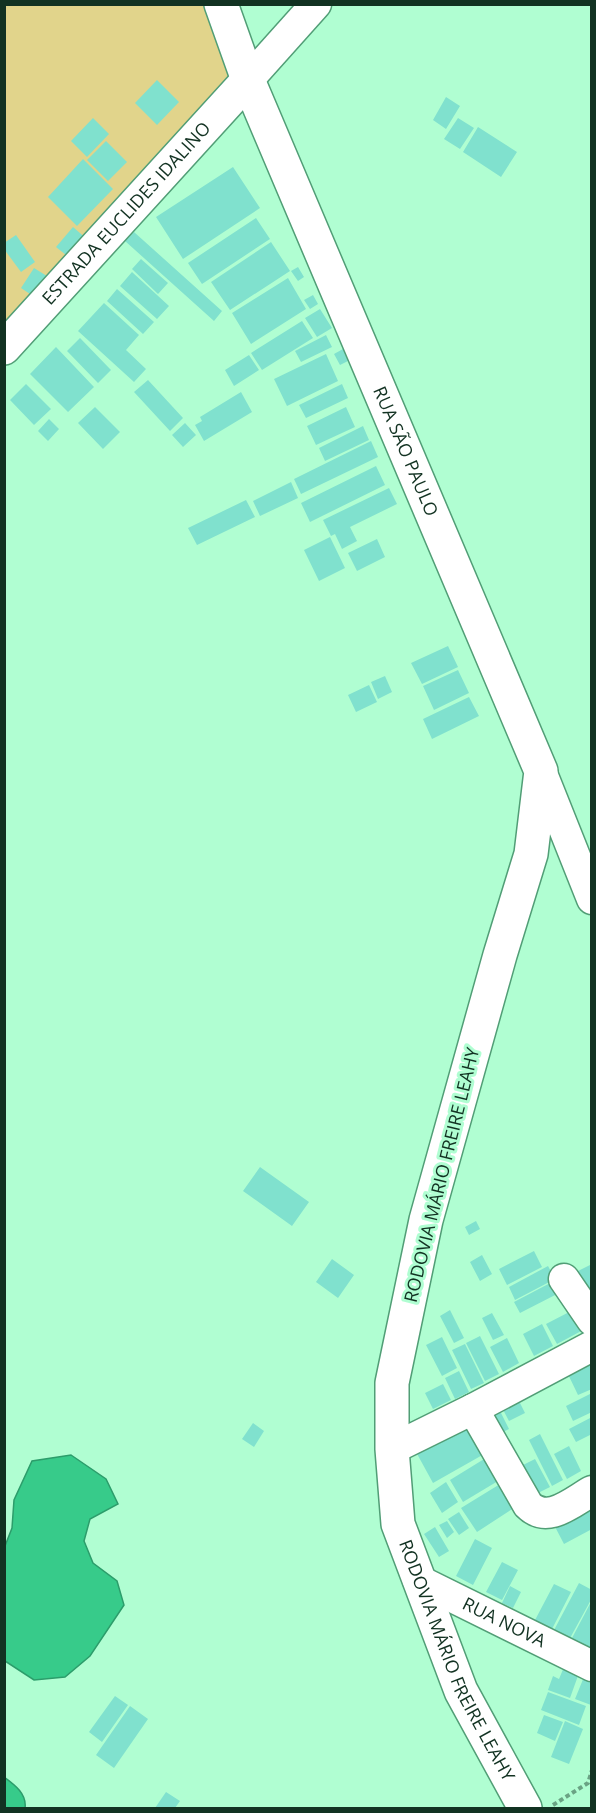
<svg xmlns="http://www.w3.org/2000/svg" width="596" height="1813" viewBox="0 0 596 1813" font-family="'Open Sans',sans-serif">
<style>
.grass{fill:#e1d48b}
.water{fill:#37cb8a;stroke:#2c9d6b;stroke-width:1.5}
.building{fill:#80e1ce}
.lines{fill:none;stroke-linecap:round;stroke-linejoin:round}
.street-casing{stroke:#519e76;stroke-width:33}
.secondary-casing{stroke:#519e76;stroke-width:36}
.path{stroke:#6aa384;stroke-width:4;stroke-dasharray:4.5 3;stroke-linecap:butt}
.street{stroke:#fff;stroke-width:30}
.secondary{stroke:#fff;stroke-width:33}
.labels{text-anchor:middle;stroke-width:6;stroke-linejoin:round;paint-order:stroke}
.street-label{font-size:18px;fill:#123222;stroke:#b0fed2}
</style>
<rect width="100%" height="100%" fill="#b0fed2"/>
<path class="grass" d="M 5,5 L 221,5 L 248,80 L 5,348 Z"/>
<path class="water" d="M 71,1455 L 106,1479 L 118,1504 L 90,1519 L 84,1541 L 93,1563 L 117,1581 L 124,1605 L 90,1656 L 65,1677 L 34,1680 L 5,1661 L 5,1546 L 12,1528 L 14,1500 L 32,1461 Z
M 4,1777 C 15,1785 27,1794 25,1808 L 5,1808 Z"/>
<path class="building" d="M 157,80 L 179,102 L 157,125 L 135,103 Z
M 446,97 L 460,106 L 446,129 L 433,120 Z
M 93,118 L 109,134 L 87,157 L 71,141 Z
M 458,118 L 474,128 L 460,149 L 444,139 Z
M 478,127 L 517,152 L 501,177 L 463,152 Z
M 106,141 L 127,162 L 108,181 L 87,160 Z
M 83,159 L 113,189 L 77,226 L 48,197 Z
M 233,167 L 260,208 L 183,259 L 156,217 Z
M 256,218 L 270,239 L 202,284 L 188,263 Z
M 73,227 L 88,240 L 71,259 L 56,247 Z
M 134,232 L 222,311 L 214,321 L 125,241 Z
M 16,235 L 35,262 L 21,272 L 4,249 L 4,243 Z
M 271,242 L 290,271 L 230,310 L 211,282 Z
M 141,259 L 168,283 L 158,294 L 132,269 Z
M 298,267 L 304,277 L 298,281 L 291,271 Z
M 34,268 L 55,281 L 42,302 L 21,288 Z
M 132,272 L 169,306 L 157,319 L 120,286 Z
M 288,278 L 306,309 L 251,344 L 232,313 Z
M 117,289 L 154,322 L 143,334 L 107,301 Z
M 313,295 L 318,304 L 310,309 L 304,300 Z
M 104,303 L 139,335 L 126,350 L 146,369 L 134,382 L 78,331 Z
M 320,309 L 332,328 L 317,337 L 305,318 Z
M 302,321 L 313,338 L 262,370 L 251,353 Z
M 326,335 L 332,347 L 301,362 L 295,351 Z
M 80,338 L 111,370 L 98,383 L 67,351 Z
M 56,347 L 94,387 L 68,412 L 30,374 Z
M 343,349 L 348,361 L 340,365 L 334,354 Z
M 326,354 L 338,381 L 287,406 L 274,379 Z
M 249,355 L 259,370 L 234,386 L 225,370 Z
M 148,380 L 183,418 L 170,431 L 134,392 Z
M 26,384 L 51,409 L 34,425 L 10,400 Z
M 342,384 L 348,398 L 306,418 L 299,405 Z
M 241,392 L 252,412 L 204,441 L 195,425 L 202,421 L 200,417 Z
M 95,407 L 120,432 L 103,449 L 78,423 Z
M 346,407 L 355,427 L 316,445 L 307,426 Z
M 49,419 L 59,429 L 48,441 L 38,431 Z
M 185,423 L 196,435 L 183,447 L 172,435 Z
M 363,426 L 369,440 L 325,461 L 319,448 Z
M 371,441 L 378,457 L 301,494 L 294,479 Z
M 376,466 L 385,485 L 310,522 L 301,503 Z
M 291,482 L 298,498 L 260,516 L 253,501 Z
M 389,488 L 397,504 L 350,527 L 357,541 L 342,549 L 335,534 L 331,536 L 323,520 Z
M 246,500 L 255,517 L 197,545 L 188,528 Z
M 330,537 L 345,568 L 319,581 L 304,550 Z
M 377,539 L 385,557 L 357,571 L 348,553 Z
M 448,646 L 458,667 L 422,684 L 411,663 Z
M 458,670 L 469,693 L 434,710 L 423,686 Z
M 385,676 L 392,692 L 378,699 L 371,682 Z
M 369,685 L 377,702 L 356,712 L 348,695 Z
M 469,697 L 479,716 L 432,739 L 423,719 Z
M 260,1167 L 309,1202 L 292,1226 L 243,1191 Z
M 476,1221 L 480,1229 L 469,1235 L 465,1227 Z
M 534,1251 L 542,1267 L 507,1285 L 499,1269 Z
M 482,1255 L 492,1274 L 480,1281 L 470,1262 Z
M 332,1259 L 354,1275 L 338,1298 L 316,1282 Z
M 592,1264 L 592,1293 L 572,1274 Z
M 548,1266 L 555,1279 L 515,1300 L 509,1287 Z
M 554,1281 L 559,1293 L 520,1313 L 514,1302 Z
M 575,1309 L 585,1329 L 557,1344 L 546,1324 Z
M 450,1310 L 464,1338 L 454,1343 L 440,1316 Z
M 492,1313 L 504,1335 L 493,1340 L 482,1318 Z
M 542,1324 L 553,1346 L 534,1356 L 523,1334 Z
M 480,1336 L 499,1374 L 485,1381 L 466,1343 Z
M 442,1337 L 457,1368 L 442,1376 L 426,1345 Z
M 507,1338 L 519,1363 L 503,1372 L 490,1347 Z
M 465,1344 L 484,1383 L 471,1389 L 452,1350 Z
M 588,1359 L 592,1366 L 592,1389 L 578,1395 L 566,1370 Z
M 459,1371 L 469,1392 L 455,1399 L 445,1378 Z
M 443,1384 L 451,1400 L 433,1409 L 425,1393 Z
M 592,1393 L 592,1412 L 573,1421 L 566,1406 Z
M 516,1395 L 525,1413 L 509,1421 L 500,1404 Z
M 497,1405 L 509,1429 L 493,1437 L 481,1414 Z
M 592,1417 L 592,1434 L 576,1442 L 569,1429 Z
M 469,1422 L 486,1453 L 433,1483 L 416,1452 Z
M 253,1423 L 264,1431 L 254,1447 L 242,1439 Z
M 540,1434 L 563,1480 L 552,1486 L 529,1440 Z
M 569,1446 L 581,1471 L 567,1479 L 554,1454 Z
M 489,1456 L 503,1478 L 463,1502 L 450,1480 Z
M 535,1459 L 550,1487 L 536,1494 L 521,1466 Z
M 505,1481 L 520,1504 L 477,1532 L 461,1508 Z
M 446,1482 L 458,1502 L 442,1513 L 430,1493 Z
M 592,1501 L 592,1529 L 564,1544 L 552,1521 Z
M 459,1512 L 469,1528 L 459,1535 L 448,1519 Z
M 447,1521 L 454,1532 L 447,1538 L 439,1525 Z
M 435,1527 L 449,1551 L 439,1557 L 424,1534 Z
M 475,1539 L 492,1548 L 473,1585 L 456,1576 Z
M 502,1562 L 518,1570 L 502,1600 L 486,1592 Z
M 579,1583 L 592,1590 L 592,1598 L 569,1640 L 553,1632 Z
M 554,1584 L 571,1592 L 551,1631 L 534,1622 Z
M 510,1586 L 521,1592 L 513,1608 L 502,1603 Z
M 592,1600 L 592,1649 L 572,1638 Z
M 564,1667 L 579,1673 L 570,1698 L 548,1690 L 553,1676 L 559,1679 Z
M 586,1672 L 592,1675 L 591,1705 L 575,1699 Z
M 548,1692 L 586,1706 L 579,1725 L 541,1710 Z
M 115,1696 L 128,1705 L 102,1742 L 89,1732 Z
M 130,1706 L 148,1719 L 114,1768 L 96,1755 Z
M 544,1715 L 563,1722 L 555,1741 L 537,1733 Z
M 565,1721 L 583,1729 L 569,1764 L 551,1757 Z
M 166,1792 L 180,1801 L 175,1808 L 155,1808 Z"/>
<g class="lines">
<g class="street-casing">
<g id="street">
<path d="M 248,80 L 316,4"/>
<path d="M 541,771 L 592,899"/>
<path d="M 564,1279 L 592,1320"/>
<path d="M 473,1409 L 528,1505 C 548,1525 572,1502 592,1491"/>
<path d="M 392,1449 L 473,1409 L 592,1346"/>
<path id="s1" d="M 418,1580 L 592,1666"/>
</g>
</g>
<g class="secondary-casing">
<g id="secondary">
<path id="s2" d="M 221,4 L 248,80 L 541,771 L 531,854 L 500,955 L 426,1220 L 392,1383 L 392,1449 L 398,1524 L 461,1691 L 525,1808"/>
<path id="s3" d="M 4,348 L 248,80"/>
</g>
</g>
<path class="path" d="M 553,1805 L 588,1783 L 592,1770"/>
<use href="#street" class="street"/>
<use href="#secondary" class="secondary"/>
</g>
<g class="labels">
<g class="street-label">
<text dy="6" stroke="none"><textPath href="#s3" startOffset="182">ESTRADA EUCLIDES IDALINO</textPath></text>
<text dy="6" stroke="none"><textPath href="#s2" startOffset="484">RUA SÃO PAULO</textPath></text>
<text transform="translate(442 1175) rotate(-76)" y="6">RODOVIA MÁRIO FREIRE LEAHY</text>
<text dy="6" stroke="none"><textPath href="#s1" startOffset="96">RUA NOVA</textPath></text>
<text dy="6" stroke="none"><textPath href="#s2" startOffset="1752">RODOVIA MÁRIO FREIRE LEAHY</textPath></text>
</g>
</g>
<rect width="596" height="1813" fill="none" stroke="#123222" stroke-width="12"/>
</svg>
